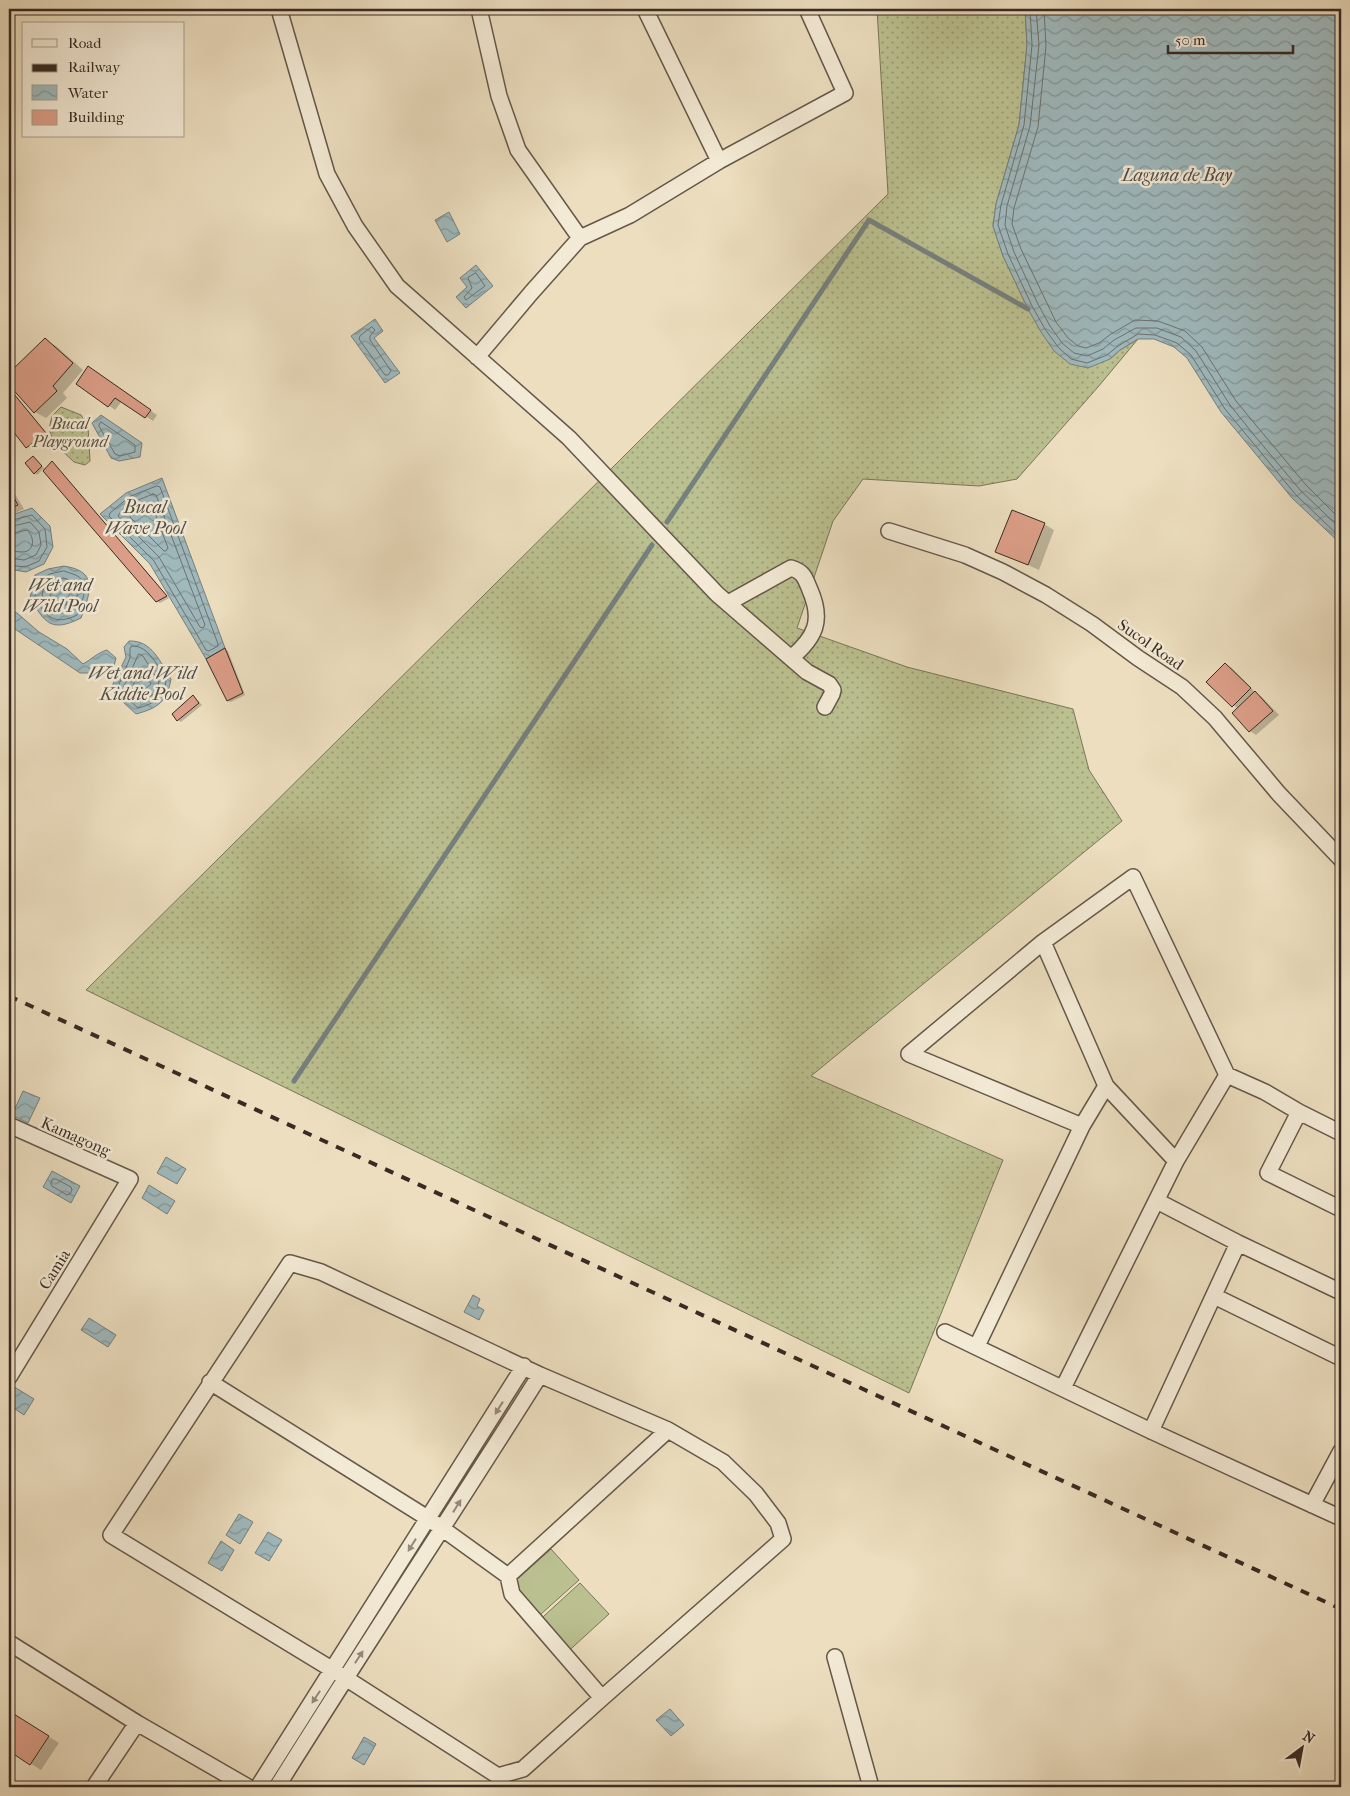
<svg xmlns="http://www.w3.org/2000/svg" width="1350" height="1796" viewBox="0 0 1350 1796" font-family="'IM FELL French Canon',serif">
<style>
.grass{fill:url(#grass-dots);stroke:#7a765a}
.garden{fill:#bbc090;stroke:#7a765a}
.water{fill:url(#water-waves);stroke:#76807f}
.shadow{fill:#0003}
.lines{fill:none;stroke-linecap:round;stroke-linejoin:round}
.shore{stroke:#6c7270;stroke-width:1}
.stream{stroke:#76807f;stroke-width:5}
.building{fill:#dd9f89;stroke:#382b23}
.street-casing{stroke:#65584a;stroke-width:18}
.street{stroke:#f3ead5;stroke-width:15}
.rail{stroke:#382b23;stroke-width:4;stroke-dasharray:9 9;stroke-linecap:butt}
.oneway{fill:#968a7c}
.labels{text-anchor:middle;stroke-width:5;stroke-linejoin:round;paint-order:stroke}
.park-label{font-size:16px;font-style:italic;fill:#59503e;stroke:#f3ead5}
.street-label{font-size:16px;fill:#382b23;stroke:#f3ead5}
.water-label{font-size:18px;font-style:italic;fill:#524e4a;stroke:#f3ead5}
</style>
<defs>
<pattern id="grass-dots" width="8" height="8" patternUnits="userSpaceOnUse" patternTransform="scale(1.25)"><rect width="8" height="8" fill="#bbc090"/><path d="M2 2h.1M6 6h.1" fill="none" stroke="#999c75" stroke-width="1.8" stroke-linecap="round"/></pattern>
<pattern id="water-waves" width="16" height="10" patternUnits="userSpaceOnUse" patternTransform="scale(1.25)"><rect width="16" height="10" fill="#9fb9bd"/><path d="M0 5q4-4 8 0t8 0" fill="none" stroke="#839799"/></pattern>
</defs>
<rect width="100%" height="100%" fill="#ecdebf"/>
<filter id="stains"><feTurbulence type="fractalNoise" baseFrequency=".004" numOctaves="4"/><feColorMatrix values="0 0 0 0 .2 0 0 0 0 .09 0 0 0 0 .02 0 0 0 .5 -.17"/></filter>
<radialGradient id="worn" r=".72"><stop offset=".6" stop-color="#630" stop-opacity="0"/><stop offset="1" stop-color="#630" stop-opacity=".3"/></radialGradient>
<path class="grass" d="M 877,9 L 1025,9 L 1027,45 L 1019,125 L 996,204 L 993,226 L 1003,256 L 1028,309 L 1110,359 L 1120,350 L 1138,339 L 1098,387 L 1017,479 L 979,486 L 863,479 L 833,521 L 797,628 L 907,667 L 1073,709 L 1089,770 L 1122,821 L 811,1076 L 1003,1160 L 909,1393 L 86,990 L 888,194 Z
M 61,407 L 81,415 L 88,427 L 90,461 L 85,465 L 74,462 L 54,443 L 49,429 L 52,416 Z"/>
<path class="garden" d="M 551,1549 L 579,1580 L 531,1623 L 503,1592 Z
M 580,1583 L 609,1614 L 562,1657 L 533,1626 Z"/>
<path class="water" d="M 1025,9 L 1341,9 L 1341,544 L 1292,498 L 1221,412 L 1187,358 L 1174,347 L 1154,339 L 1138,339 L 1120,350 L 1110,359 L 1088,368 L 1070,364 L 1054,351 L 1041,332 L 1028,309 L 1003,256 L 993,226 L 996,204 L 1019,125 L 1027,45 Z
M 449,212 L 460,234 L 447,242 L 435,220 Z
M 476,265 L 493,286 L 466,308 L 456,297 L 467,287 L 460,278 Z
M 375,319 L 383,331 L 374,338 L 400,373 L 385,383 L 351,336 Z
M 101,415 L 142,443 L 140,457 L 119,461 L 111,458 L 92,423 Z
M 162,478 L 225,648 L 206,659 L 150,564 L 100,514 L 126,493 Z
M 32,508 L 50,526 L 53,547 L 44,564 L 26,572 L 9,569 L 9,516 Z
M 64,566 C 69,567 75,568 80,571 C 97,580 86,604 81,618 C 51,633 45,623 30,598 L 35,575 L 48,569 Z
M 9,609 L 17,613 L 39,632 L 67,649 L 83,664 C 92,659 97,653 107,650 L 116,658 L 114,666 L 101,673 L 80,673 L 9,625 Z
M 129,641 C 152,640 160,662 171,679 C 167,702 158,708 136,714 L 110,690 L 126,657 L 124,647 Z
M 23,1091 L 40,1098 L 28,1123 L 12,1115 Z
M 166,1157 L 186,1169 L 177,1184 L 157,1173 Z
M 52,1171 L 80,1186 L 71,1203 L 43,1187 Z
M 149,1185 L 175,1201 L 167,1214 L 142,1198 Z
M 473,1295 L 480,1299 L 477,1306 L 484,1310 L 479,1320 L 464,1312 Z
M 89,1318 L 116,1335 L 108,1347 L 81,1330 Z
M 11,1385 L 34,1399 L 24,1415 L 9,1405 L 9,1389 Z
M 239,1514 L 253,1522 L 240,1544 L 226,1535 Z
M 268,1532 L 282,1540 L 269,1561 L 255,1553 Z
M 221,1541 L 234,1550 L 222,1571 L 208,1563 Z
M 670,1709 L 684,1725 L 671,1736 L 656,1720 Z
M 364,1737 L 376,1744 L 364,1765 L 352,1758 Z"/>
<path class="shadow" d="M 45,340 L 56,346 L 83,370 L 63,393 L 67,398 L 46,418 L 35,412 L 9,383 L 9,374 Z
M 95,372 L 157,415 L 153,421 L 122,401 L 115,410 L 78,383 Z
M 9,388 L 48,435 L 30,449 L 9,424 Z
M 34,458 L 46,470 L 52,463 L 55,465 L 169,598 L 160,603 L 157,601 L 43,469 L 37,475 L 35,473 Z
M 9,487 L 12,489 L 24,509 L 9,516 Z
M 1044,524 L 1054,530 L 1039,570 L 997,551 Z
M 225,649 L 228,651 L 245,695 L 231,702 L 228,701 L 207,659 Z
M 1225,664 L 1232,668 L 1256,693 L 1262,697 L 1279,715 L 1256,735 L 1250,731 L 1238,709 L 1208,682 Z
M 194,697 L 202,705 L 181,722 L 178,720 L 174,714 Z
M 9,1712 L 59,1743 L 41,1770 L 9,1750 Z"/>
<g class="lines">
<path class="shore" d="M 1030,9 L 1032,45 L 1024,125 L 1001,205 L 998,225 L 1008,254 L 1032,306 L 1045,329 L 1058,347 L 1071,359 L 1087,363 L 1107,355 L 1118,346 L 1138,334 L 1155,335 L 1177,343 L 1191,355 L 1225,409 L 1296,495 L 1341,538
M 1036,9 L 1039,45 L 1030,126 L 1007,206 L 1005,225 L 1014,252 L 1038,304 L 1050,326 L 1062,343 L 1074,353 L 1087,356 L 1103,349 L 1114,340 L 1136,328 L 1157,328 L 1181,337 L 1196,351 L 1230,405 L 1254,435 L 1301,491 L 1341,529
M 1044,9 L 1046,46 L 1038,127 L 1014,208 L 1012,224 L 1021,249 L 1056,322 L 1068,338 L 1078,346 L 1086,348 L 1099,343 L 1111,334 L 1135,320 L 1158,321 L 1185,331 L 1202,347 L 1236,401 L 1260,430 L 1306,485 L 1341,520
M 476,273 L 485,286 L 466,300 L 464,297 L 472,288 L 468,278 Z
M 372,327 L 375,330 L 370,336 L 370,340 L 391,371 L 388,375 L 385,375 L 359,339 L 360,336 Z
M 101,422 L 135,445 L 135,452 L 120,456 L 115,454 L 99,426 Z
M 157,486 L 160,487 L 218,644 L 218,646 L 209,651 L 206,650 L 154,561 L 109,516 L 110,513 L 129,497 Z
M 153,494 L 156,495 L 205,625 L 203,628 L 200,627 L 159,557 L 118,516 C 124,504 141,499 153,494 Z
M 149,504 L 152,505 L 168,548 L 166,551 L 164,551 L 130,517 L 130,514 L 136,509 Z
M 9,521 L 32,515 L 45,529 L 47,547 L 39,561 L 25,567 L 9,565
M 9,527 L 30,522 L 39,532 L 41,545 L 36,555 L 24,560 L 9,558
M 9,534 L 27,530 C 35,537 35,552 22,552 C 18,552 13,551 9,551
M 64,571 C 69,573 75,574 79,577 C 90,585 81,605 77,615 C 55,626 44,617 35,596 L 40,579 L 50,574 Z
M 64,578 L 76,583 L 78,593 L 72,610 C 56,618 48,609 42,595 L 45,583 Z
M 63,585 L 69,587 L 70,592 L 66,605 L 58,606 L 50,595 L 51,590 L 54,587 Z
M 132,646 C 149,645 159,668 166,681 C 164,697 154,704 138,708 L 117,689 L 130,658 L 130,649 Z
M 139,654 L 143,656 L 159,682 C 158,692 149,699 140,701 L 124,687 Z
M 142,670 L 151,684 L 141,693 L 133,685 L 140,672 Z
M 53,1179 L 56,1179 L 71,1187 L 72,1190 L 70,1194 L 67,1195 L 52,1186 L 51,1184 Z"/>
<path class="stream" d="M 667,522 L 869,220 L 1028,309
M 294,1081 L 652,545"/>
</g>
<path class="building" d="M 45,338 L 73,363 L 53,386 L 57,391 L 34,413 L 9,385 L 9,373 Z
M 88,366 L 151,410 L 145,418 L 115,398 L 108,407 L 76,384 Z
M 9,388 L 46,433 L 26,448 L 9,426 Z
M 33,456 L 42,466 L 34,474 L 25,463 Z
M 52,461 L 167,596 L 156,602 L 43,471 Z
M 9,489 L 18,505 L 9,509 Z
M 1012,510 L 1045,523 L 1028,565 L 995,552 Z
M 225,648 L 243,693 L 227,701 L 206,659 Z
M 1225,663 L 1251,688 L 1232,707 L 1206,682 Z
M 1255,691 L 1273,711 L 1249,732 L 1232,713 Z
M 193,695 L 199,703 L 177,721 L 172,714 Z
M 9,1711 L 49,1736 L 30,1765 L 9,1751 Z"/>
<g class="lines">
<g class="street-casing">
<path id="street" d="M 279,9 L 327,174 L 355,226 L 397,286 L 569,438 L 717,594 L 807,672 L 829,684 L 833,690 L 832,694 L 825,707
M 479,9 L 499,96 L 518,150 L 580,238
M 645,9 L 719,161
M 477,357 L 531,293 L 580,238 L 630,215 L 719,161 L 845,93 L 807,9
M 889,531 L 965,555 L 1003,572 L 1046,595 L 1092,624 L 1138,658 L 1182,687 L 1215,718 L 1279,794 L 1341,859
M 728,603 L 791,568 C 804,572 805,578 810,590 C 823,620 816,637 791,658
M 1043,942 L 1106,1086 L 1176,1161
M 1299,1112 L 1268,1173 L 1341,1209
M 9,1125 L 130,1179 L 9,1377
M 1082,1126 L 909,1054 L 1043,942 L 1133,877 L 1227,1075 L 1265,1092 L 1299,1112 L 1341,1133
M 1157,1201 L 1238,1243 L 1341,1292
M 290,1263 L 321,1272 L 540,1375 L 668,1430 L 723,1462 L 756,1494 L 778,1523 L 783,1539 L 602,1698 L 523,1769 L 498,1776 L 333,1670 L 111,1535 Z
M 1214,1296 L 1341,1358
M 945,1332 L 1151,1431 L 1341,1518
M 977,1346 L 1082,1126 L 1106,1086
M 210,1382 L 429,1519 L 508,1576 L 668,1430
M 1063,1388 L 1176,1161 L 1227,1075
M 1151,1431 L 1238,1243
M 1312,1505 L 1341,1451
M 508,1576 L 512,1594 L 602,1698
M 9,1647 L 11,1644 L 137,1723 L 248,1787
M 835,1657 L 871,1787
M 94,1787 L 137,1723
M 258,1787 L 524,1366
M 277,1787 C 363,1649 453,1513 540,1375"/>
</g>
<use href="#street" class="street"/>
<path class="rail" d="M 9,996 L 1341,1609"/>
</g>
<defs><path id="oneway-solid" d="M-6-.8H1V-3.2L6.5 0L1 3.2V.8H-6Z" transform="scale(1.25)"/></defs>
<g class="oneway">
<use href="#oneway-solid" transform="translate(499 1408) rotate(122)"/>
<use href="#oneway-solid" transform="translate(457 1506) rotate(-58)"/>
<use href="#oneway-solid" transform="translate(412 1545) rotate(122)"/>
<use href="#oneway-solid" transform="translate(359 1657) rotate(-57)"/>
<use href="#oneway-solid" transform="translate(316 1697) rotate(123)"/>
</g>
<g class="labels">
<g class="park-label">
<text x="70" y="429">Bucal<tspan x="70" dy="18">Playground</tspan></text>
</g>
<g class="street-label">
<text transform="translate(1151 644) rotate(35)" y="6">Sucol Road</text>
<text transform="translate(76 1136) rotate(24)" y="6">Kamagong</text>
<text transform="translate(54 1269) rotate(-58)" y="6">Camia</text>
</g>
<g class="water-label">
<text x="1177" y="181">Laguna de Bay</text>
<text x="145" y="513">Bucal<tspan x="145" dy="21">Wave Pool</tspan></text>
<text x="60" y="591">Wet and<tspan x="60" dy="21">Wild Pool</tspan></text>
<text x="142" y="679">Wet and Wild<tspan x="142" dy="21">Kiddie Pool</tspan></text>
</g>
</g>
<rect width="1350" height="1796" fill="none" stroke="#ecdebf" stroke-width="30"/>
<rect x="10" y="10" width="1330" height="1776" fill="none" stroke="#382b23" stroke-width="2.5"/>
<rect x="15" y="15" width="1320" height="1766" fill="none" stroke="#382b23"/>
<rect x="22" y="22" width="162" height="115" fill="#f3ead5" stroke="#a89e8e"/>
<rect x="32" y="39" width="25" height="8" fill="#f3ead5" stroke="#a89e8e"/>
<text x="68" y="48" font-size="15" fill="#382b23">Road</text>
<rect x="32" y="64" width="25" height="8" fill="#382b23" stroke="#a89e8e"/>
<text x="68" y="72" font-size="15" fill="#382b23">Railway</text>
<rect x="32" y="85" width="25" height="15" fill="url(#water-waves)" stroke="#a89e8e"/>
<text x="68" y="98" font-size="15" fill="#382b23">Water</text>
<rect x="32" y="110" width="25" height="15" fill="#dd9f89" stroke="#a89e8e"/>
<text x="68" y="122" font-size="15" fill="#382b23">Building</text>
<g transform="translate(1302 1748) rotate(32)" stroke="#f3ead5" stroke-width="4" paint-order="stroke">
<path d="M0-4L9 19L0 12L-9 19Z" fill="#382b23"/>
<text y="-8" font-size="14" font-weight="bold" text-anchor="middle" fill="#382b23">N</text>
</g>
<path d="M1168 45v8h125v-8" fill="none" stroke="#382b23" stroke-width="2.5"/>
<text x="1175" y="45" font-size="15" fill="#382b23" stroke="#f3ead5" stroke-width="4" paint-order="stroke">50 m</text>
<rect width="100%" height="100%" filter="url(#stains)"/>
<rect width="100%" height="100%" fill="url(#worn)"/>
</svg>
